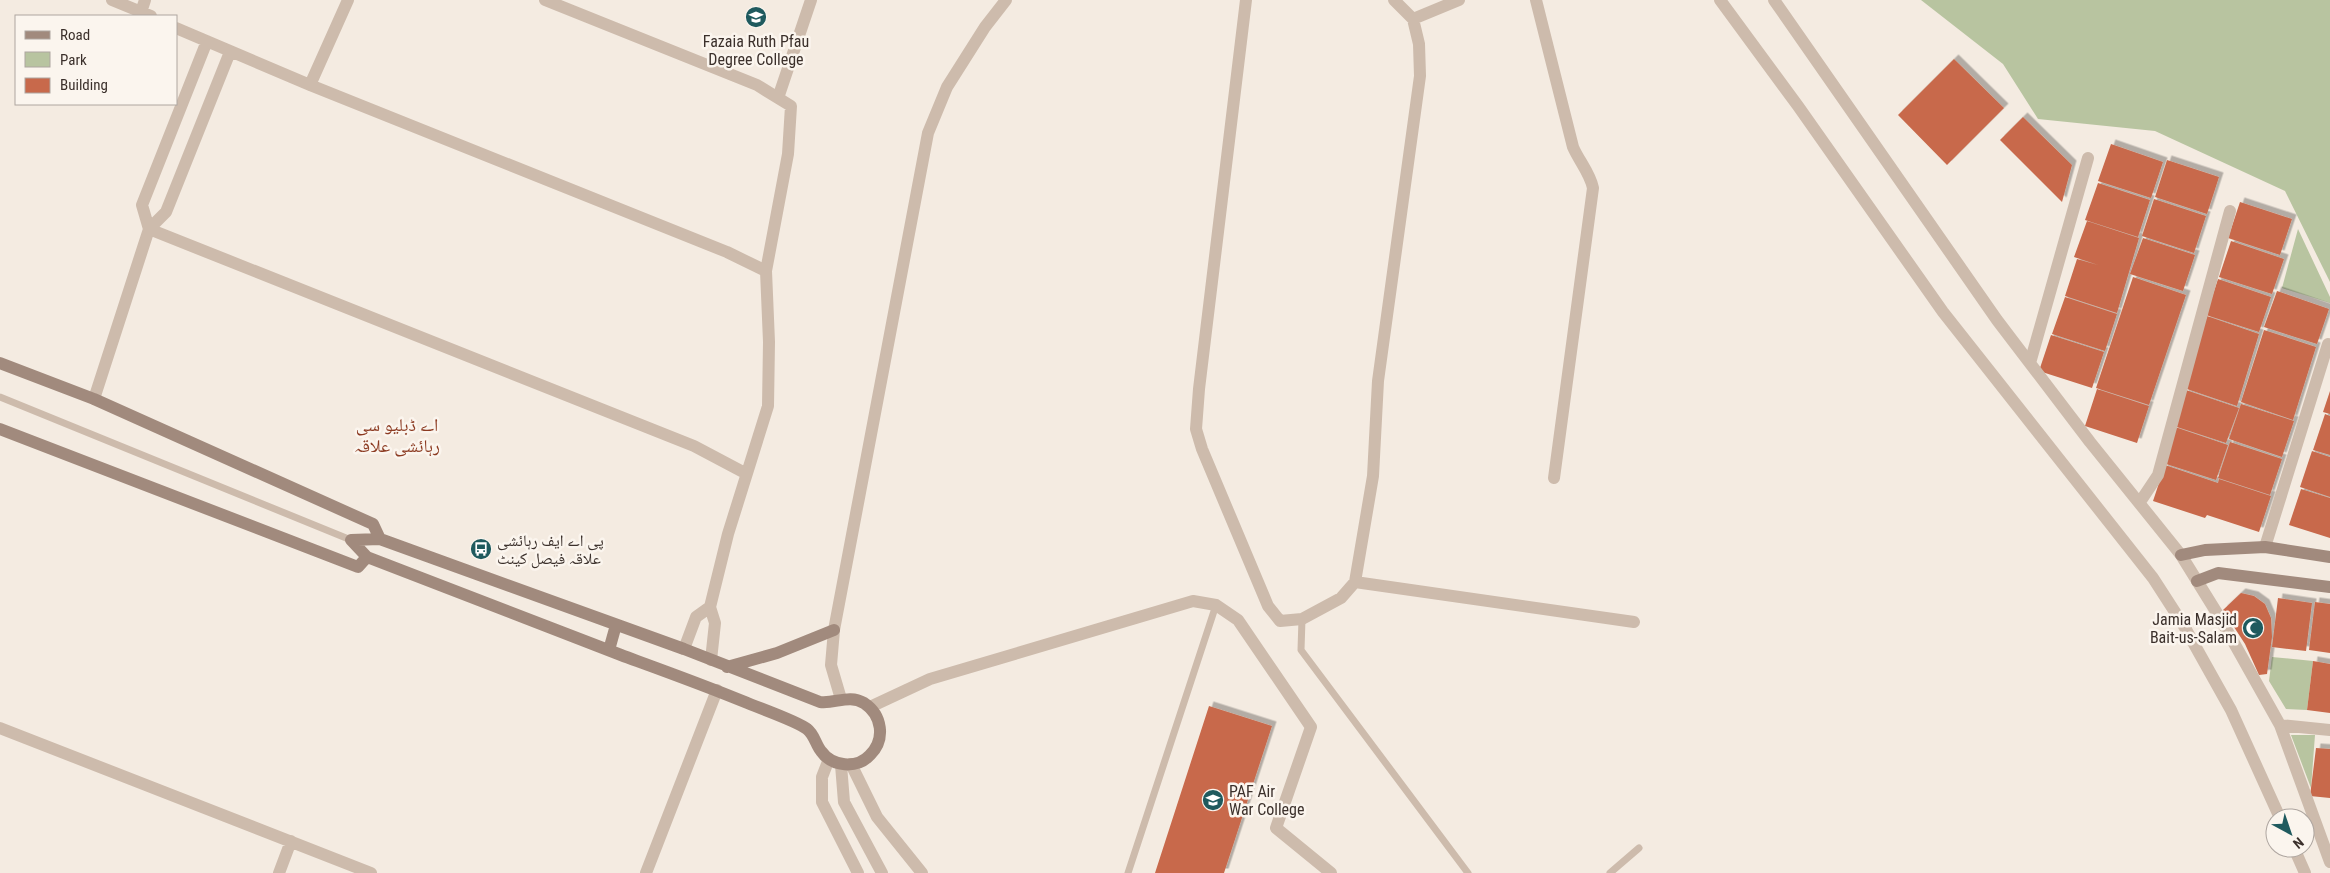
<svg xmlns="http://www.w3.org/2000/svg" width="2330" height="873" viewBox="0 0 2330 873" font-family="'Roboto Condensed','Noto Naskh Arabic',sans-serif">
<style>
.green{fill:#b8c4a0}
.building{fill:#c8694b;filter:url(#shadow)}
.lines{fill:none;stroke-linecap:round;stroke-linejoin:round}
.lane{stroke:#cdbbac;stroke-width:7}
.street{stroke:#cdbbac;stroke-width:12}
.secondary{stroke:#a18a7d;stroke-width:12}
.labels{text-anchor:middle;stroke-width:5;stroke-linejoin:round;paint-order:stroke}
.poi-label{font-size:16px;fill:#3b302b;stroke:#fbf5ee;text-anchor:start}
.neighbourhood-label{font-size:18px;fill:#8c3b22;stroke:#fbf5ee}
</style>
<defs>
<filter id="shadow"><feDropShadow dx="4.5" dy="-4.5" stdDeviation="0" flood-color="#0004"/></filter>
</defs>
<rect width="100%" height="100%" fill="#f4ebe1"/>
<path class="green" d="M 1921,0 L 2330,0 L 2330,282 L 2285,191 L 2155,131 L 2038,119 L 2003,64 Z
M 2298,229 L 2330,297 L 2330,303 L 2282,288 Z
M 2272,657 L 2313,661 L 2307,710 L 2286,709 L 2269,681 Z
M 2291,735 L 2315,735 L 2311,788 Z"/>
<path class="building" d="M 1954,59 L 2004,108 L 1947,165 L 1898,115 Z
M 2023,117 L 2072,165 L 2062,202 L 2000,140 Z
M 2111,144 L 2163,162 L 2151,198 L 2098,181 Z
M 2167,160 L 2219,177 L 2207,214 L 2155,197 Z
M 2098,183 L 2150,200 L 2138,237 L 2085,220 Z
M 2154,199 L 2206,216 L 2194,253 L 2142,236 Z
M 2240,202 L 2292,219 L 2280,255 L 2228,238 Z
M 2087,221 L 2139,238 L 2117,313 L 2065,296 L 2077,259 L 2098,265 L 2074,257 Z
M 2143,238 L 2195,255 L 2183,291 L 2130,274 Z
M 2231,241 L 2284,259 L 2272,294 L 2219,277 Z
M 2133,277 L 2186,295 L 2149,405 L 2096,388 Z
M 2218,279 L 2271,297 L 2259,332 L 2206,315 Z
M 2277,291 L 2329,309 L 2317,344 L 2264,327 Z
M 2065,297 L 2117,314 L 2105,351 L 2052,334 Z
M 2207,316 L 2259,334 L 2237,406 L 2184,388 Z
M 2264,330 L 2316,347 L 2293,420 L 2241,402 Z
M 2051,335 L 2104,352 L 2092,388 L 2039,371 Z
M 2097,389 L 2149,406 L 2137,443 L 2085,426 Z
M 2186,390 L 2239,408 L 2226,443 L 2174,426 Z
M 2330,391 L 2330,414 L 2323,412 Z
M 2241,404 L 2294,421 L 2282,457 L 2229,439 Z
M 2325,414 L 2330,416 L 2330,455 L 2313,450 Z
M 2175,427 L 2228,445 L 2216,480 L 2163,463 Z
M 2230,442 L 2282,459 L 2270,495 L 2218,478 Z
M 2312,451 L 2330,457 L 2330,497 L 2300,487 Z
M 2165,465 L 2218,483 L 2219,479 L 2271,496 L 2259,532 L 2207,515 L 2205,518 L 2153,501 Z
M 2301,489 L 2330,498 L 2330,538 L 2289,525 Z
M 2241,593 L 2254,596 L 2265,604 L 2271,618 L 2272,637 L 2267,674 L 2259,675 L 2245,644 L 2223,610 Z
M 2278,598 L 2312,603 L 2306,651 L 2272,647 Z
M 2315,602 L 2330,604 L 2330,653 L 2309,650 Z
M 2313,661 L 2330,664 L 2330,713 L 2307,710 Z
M 1209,706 L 1272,726 L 1224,873 L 1155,873 Z
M 2316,748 L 2330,749 L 2330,798 L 2310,796 Z"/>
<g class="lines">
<path class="lane" d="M 0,397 L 351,540
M 1302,619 L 1301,650 L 1468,873
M 1128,873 L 1216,605
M 1610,873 L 1639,848"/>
<path class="street" d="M 112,0 L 151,16
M 545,0 L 757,85 L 791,106 L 788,154 L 766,271 L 769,342 L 768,406 L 728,534 L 710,607 L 715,623 L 711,660
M 1246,0 L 1199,389 L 1196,429 L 1202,449 L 1268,606 L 1280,621 L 1302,619 L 1341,598 L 1355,582 L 1373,476 L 1378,381 L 1420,76 L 1419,44 L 1413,19 L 1394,0
M 1536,0 L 1573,147 C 1579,161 1590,173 1593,188 L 1554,478
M 1720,0 L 1798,106 L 1943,312 L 2153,578 L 2184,626 L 2231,710 L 2280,818
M 1774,0 L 1997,320 L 2090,442 L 2181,555 L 2220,618 L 2280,725 L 2330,862
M 141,12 L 145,0
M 1413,19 L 1459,0
M 176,28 L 310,85 L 727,252 L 766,271
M 310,85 L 348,0
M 778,98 L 811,0
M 149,229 L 694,446 L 745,473
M 149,229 L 142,205 L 207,41
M 2030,363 L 2088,158
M 94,399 L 149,229 L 166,212 L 230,52
M 2140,502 L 2158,475 L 2230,211
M 2265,547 L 2328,344
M 1355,582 L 1634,622
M 684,649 L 696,617 L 710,607
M 841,699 L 831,665 L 834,630 L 928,133 L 947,87 L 985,27 L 1006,0
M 870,707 L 930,679 L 1193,601 L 1216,605 L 1238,620 L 1311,727 L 1276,828 L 1331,873
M 2280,725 L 2330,730
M 0,728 L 371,873
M 829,759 L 822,777 L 822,802 L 858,873
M 851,764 L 877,817 L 922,873
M 841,765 L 844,802 L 882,873
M 2294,848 L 2305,873
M 279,873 L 291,841
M 646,873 L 717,690"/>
<path class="secondary" d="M 0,363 L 94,399 L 373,524 L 380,539
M 0,429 L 358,567 L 367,557
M 380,539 L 684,649 L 820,702 C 835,704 849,694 864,703 C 882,715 886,739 870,755 C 857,769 832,767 821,751 C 816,745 814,734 807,729 C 797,721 759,708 745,702 C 704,685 662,670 621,655 C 537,622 452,590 367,557 L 351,540 Z
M 2181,555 L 2205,550 L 2265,547 L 2330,557
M 2197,581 L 2218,573 L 2330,587
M 609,650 L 616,625
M 727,667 L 777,653 L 834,630"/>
</g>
<defs>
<g id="university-disc" transform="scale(1.125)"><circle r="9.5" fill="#1f5a5e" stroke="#fbf5ee"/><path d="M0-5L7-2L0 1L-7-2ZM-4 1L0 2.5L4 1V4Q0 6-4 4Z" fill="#fff"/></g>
<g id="bus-disc" transform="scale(1.125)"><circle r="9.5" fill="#1f5a5e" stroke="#fbf5ee"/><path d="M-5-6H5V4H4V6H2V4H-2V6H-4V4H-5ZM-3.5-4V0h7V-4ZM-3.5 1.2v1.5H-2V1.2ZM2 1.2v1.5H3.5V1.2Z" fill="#fff"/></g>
<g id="mosque-disc" transform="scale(1.125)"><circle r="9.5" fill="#1f5a5e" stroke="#fbf5ee"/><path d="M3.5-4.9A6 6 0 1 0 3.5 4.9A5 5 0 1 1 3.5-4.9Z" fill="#fff"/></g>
</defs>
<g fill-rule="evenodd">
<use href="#university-disc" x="756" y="17"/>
<use href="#bus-disc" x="481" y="549"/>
<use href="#mosque-disc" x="2253" y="628"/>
<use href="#university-disc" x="1213" y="800"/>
</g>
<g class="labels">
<g class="poi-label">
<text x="756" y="47" text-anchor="middle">Fazaia Ruth Pfau<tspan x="756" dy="18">Degree College</tspan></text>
<text x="497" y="546">پی اے ایف رہائشی<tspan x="497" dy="18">علاقہ فیصل کینٹ</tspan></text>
<text x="2237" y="625" text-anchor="end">Jamia Masjid<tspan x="2237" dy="18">Bait-us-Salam</tspan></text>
<text x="1229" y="797">PAF Air<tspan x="1229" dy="18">War College</tspan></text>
</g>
<g class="neighbourhood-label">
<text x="397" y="431">اے ڈبلیو سی<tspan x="397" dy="21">رہائشی علاقہ</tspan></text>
</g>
</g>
<rect x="15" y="15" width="162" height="90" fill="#fbf5ee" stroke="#aea6a0"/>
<rect x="25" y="31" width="25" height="8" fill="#a18a7d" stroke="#aea6a0"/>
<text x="60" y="40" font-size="15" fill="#3b302b">Road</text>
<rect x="25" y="52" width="25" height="15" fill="#b8c4a0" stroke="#aea6a0"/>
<text x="60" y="65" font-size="15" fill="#3b302b">Park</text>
<rect x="25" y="78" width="25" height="15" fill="#c8694b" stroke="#aea6a0"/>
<text x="60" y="90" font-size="15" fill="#3b302b">Building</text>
<g transform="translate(2290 833) rotate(140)"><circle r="24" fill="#fbf5ee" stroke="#aea6a0"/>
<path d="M0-4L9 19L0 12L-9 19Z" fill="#1f5a5e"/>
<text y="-8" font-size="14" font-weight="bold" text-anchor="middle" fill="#3b302b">N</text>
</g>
</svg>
